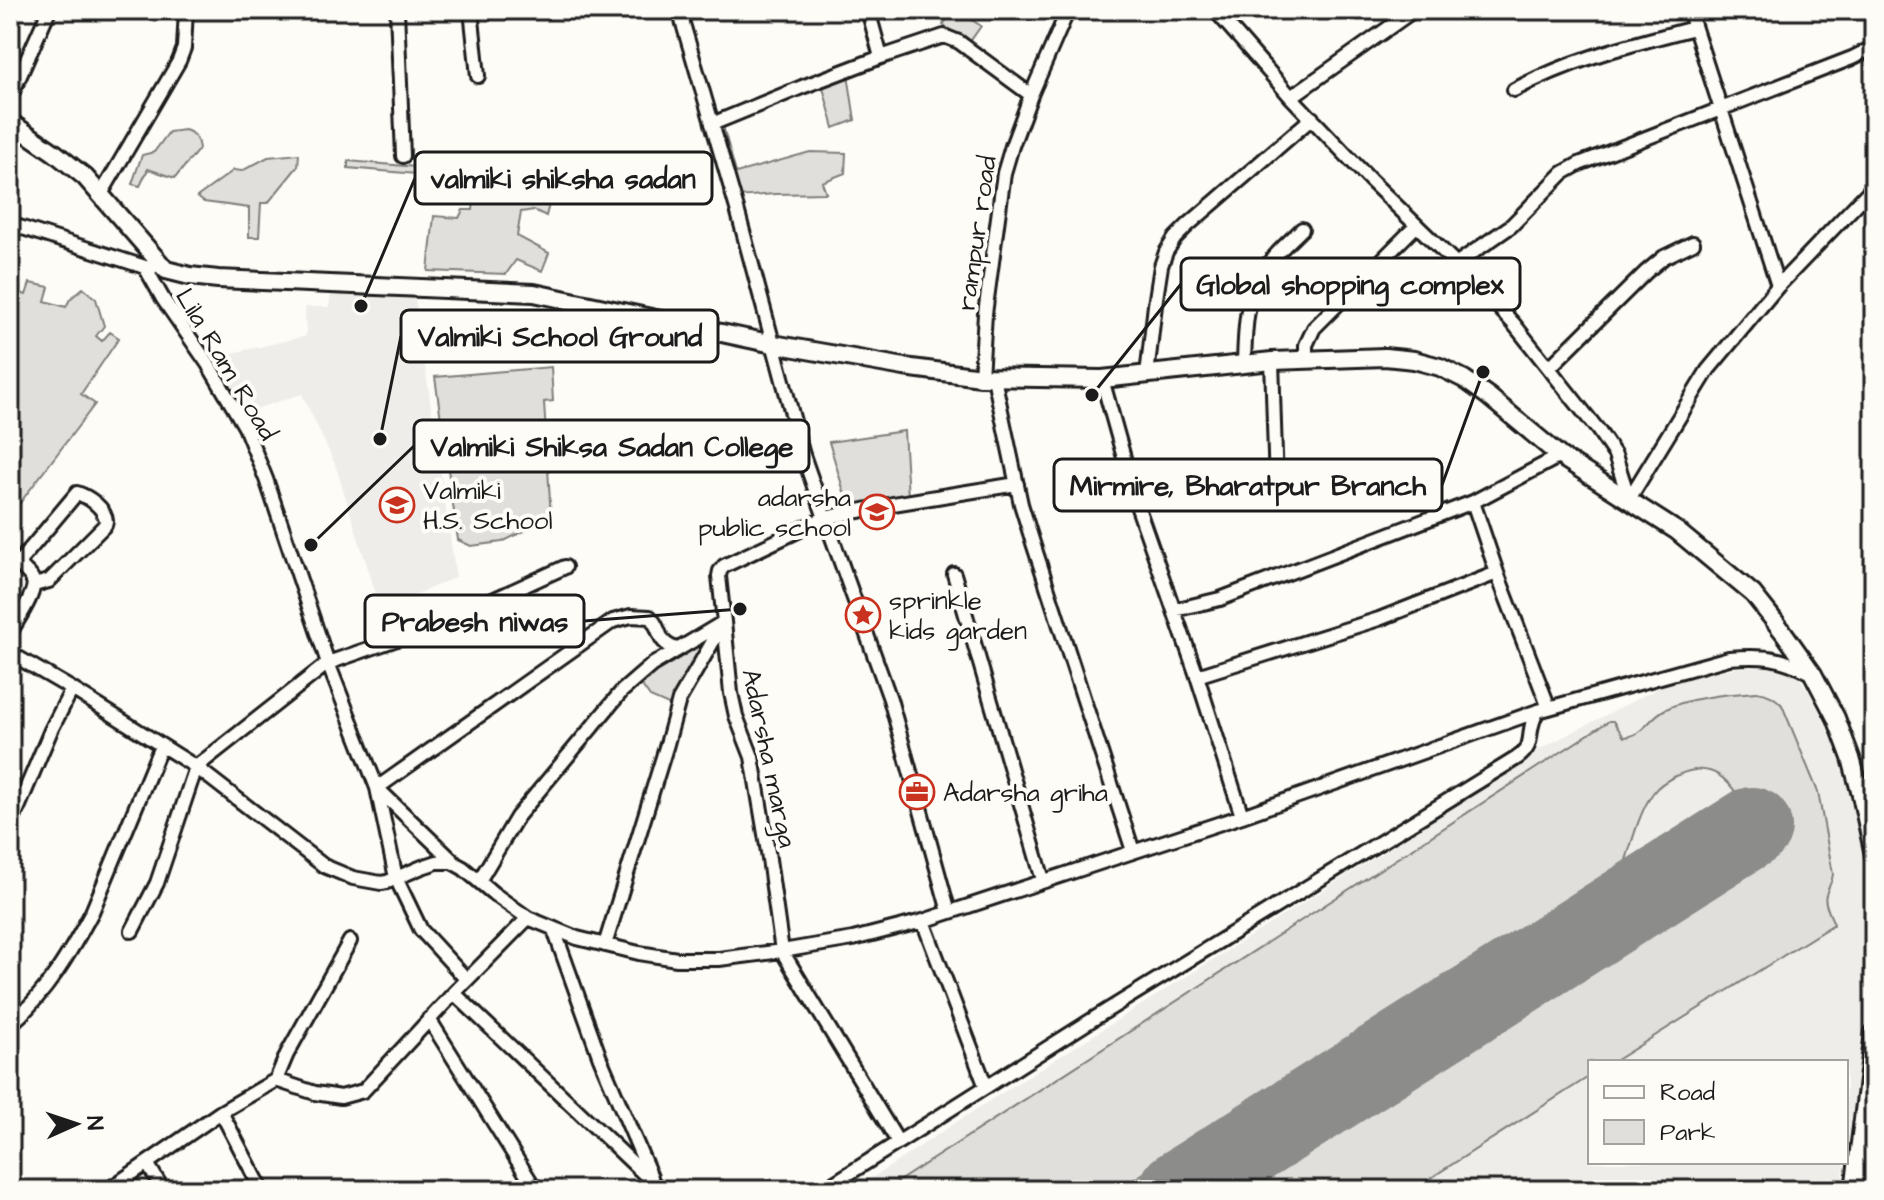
<svg xmlns="http://www.w3.org/2000/svg" width="1884" height="1200" viewBox="0 0 1884 1200" font-family="'Architects Daughter',sans-serif">
<style>
.built{fill:#eeede9}
.green{fill:#e0dfdb;stroke:#7e7e7c;stroke-width:2}
.lines{fill:none;stroke-linecap:round;stroke-linejoin:round}
.runway{stroke:#8c8c8a;stroke-width:80}
.minor-casing{stroke:#1c1c1c;stroke-width:18}
.major-casing{stroke:#1c1c1c;stroke-width:22}
.minor{stroke:#fdfcf7;stroke-width:12}
.major{stroke:#fdfcf7;stroke-width:16}
.labels{text-anchor:middle;stroke-width:8;stroke-linejoin:round;paint-order:stroke}
.street-label{font-size:26px;fill:#1c1c1c;stroke:#fdfcf7}
.poi-label{font-size:26px;fill:#1c1c1c;stroke:#fdfcf7;text-anchor:start}
.leader{fill:none;stroke:#1c1c1c;stroke-width:3}
.callout-dot{fill:#1c1c1c;stroke:#fdfcf7;stroke-width:3}
.callout{fill:#fdfcf7;stroke:#1c1c1c;stroke-width:3}
.callout-label{font-size:28px;text-anchor:middle;font-weight:bold;fill:#1c1c1c}
</style>
<rect width="100%" height="100%" fill="#fdfcf7"/>
<filter id="ink" filterUnits="userSpaceOnUse"><feTurbulence type="fractalNoise" baseFrequency=".0125" numOctaves="2"/><feDisplacementMap in="SourceGraphic" scale="16" xChannelSelector="R" yChannelSelector="G"/><feConvolveMatrix kernelMatrix="1 2 1 2 8 2 1 2 1" color-interpolation-filters="sRGB"/></filter>
<g filter="url(#ink)">
<path class="built" d="M 331,292 L 415,298 L 456,577 L 381,610 L 335,464 L 302,394 L 243,413 L 211,358 L 306,336 L 305,307 L 329,307 Z
M 1771,665 L 1784,667 L 1798,675 L 1810,693 L 1823,719 L 1838,754 L 1849,792 L 1859,832 L 1866,877 L 1872,917 L 1869,996 L 1846,1157 L 1846,1062 L 1590,1062 L 1590,1162 L 1845,1162 L 1841,1190 L 854,1190 L 978,1108 L 1387,850 L 1540,749 L 1670,682 L 1728,669 Z"/>
<path class="green" d="M 953,10 L 957,10 L 981,26 L 969,43 L 943,25 Z
M 848,74 L 855,120 L 834,128 L 822,84 Z
M 723,126 L 736,173 L 810,152 L 846,153 L 845,173 L 822,182 L 826,193 L 775,194 L 738,197 L 719,128 Z
M 185,130 C 195,133 198,139 199,149 L 175,178 L 148,169 L 140,186 L 132,184 L 142,155 L 154,152 L 169,132 Z
M 299,154 L 298,166 L 268,203 L 261,203 L 259,237 L 249,237 L 249,208 L 204,202 L 197,197 L 234,170 L 242,171 L 268,157 Z
M 348,161 L 439,169 L 439,176 L 348,168 Z
M 590,170 L 591,183 L 544,186 L 542,198 L 549,204 L 546,216 L 534,210 L 521,212 L 517,236 L 549,253 L 542,271 L 516,260 L 506,274 L 428,271 L 434,216 L 459,218 L 463,210 L 473,210 L 476,185 L 480,183 L 516,185 C 526,192 535,185 541,176 Z
M 30,283 L 49,287 L 45,301 L 66,307 L 70,299 L 83,288 L 96,299 L 104,326 L 96,336 L 102,341 L 110,332 L 119,338 L 81,394 L 95,404 L 10,516 L 10,289 L 26,295 Z
M 551,367 L 553,401 L 544,402 L 551,518 L 502,542 L 471,546 L 458,540 L 435,377 Z
M 904,431 L 908,497 L 848,505 L 829,442 Z
M 712,631 L 673,707 L 650,697 L 638,680 Z
M 1757,692 C 1767,693 1775,697 1782,705 L 1818,792 L 1833,874 C 1832,884 1828,886 1826,895 C 1823,903 1831,916 1834,924 L 1613,1062 L 1590,1062 L 1590,1076 L 1412,1190 L 1217,1190 L 1766,841 C 1761,831 1754,820 1747,809 C 1730,782 1714,759 1678,775 C 1669,779 1659,784 1653,793 C 1638,814 1632,844 1623,869 L 1117,1190 L 885,1190 L 1609,721 L 1613,721 L 1624,737 C 1643,736 1649,718 1664,710 C 1688,697 1730,694 1757,692 Z"/>
<g class="lines">
<path class="runway" d="M 1179,1190 L 1752,827"/>
<g class="minor-casing">
<path id="minor" d="M 397,10 L 403,156
M 471,10 L 478,76
M 868,10 L 881,57
M 1215,10 L 1291,97 L 1370,180 L 1476,283 L 1513,323 L 1598,430 L 1615,455 L 1629,499
M 1689,10 L 1778,286
M 1514,90 C 1574,58 1630,45 1694,28
M 1291,97 L 1414,10
M 10,98 L 49,10
M 712,124 L 802,87 L 881,57 L 944,36 L 959,42 L 1031,95
M 99,193 L 104,189 L 179,61 L 184,48 L 186,10
M 10,224 L 145,267 L 152,268
M 1456,264 L 1511,226 L 1563,173 L 1579,164 L 1852,58 L 1874,47
M 145,267 L 163,299 L 208,364 L 245,427 L 266,479 L 328,663 L 377,788 L 454,862
M 1306,360 L 1306,345 L 1314,328 L 1416,226
M 1272,361 L 1276,486
M 1244,364 C 1245,333 1245,298 1263,271 C 1273,255 1289,242 1302,229
M 1550,367 L 1646,272 L 1664,257 L 1693,243
M 1147,375 L 1155,305 L 1161,266 L 1166,252 L 1175,238 L 1188,225 L 1312,118
M 981,377 L 985,314 L 1004,173 L 1012,146 L 1031,95 L 1068,10
M 994,378 L 1021,504 L 1033,543 L 1133,851
M 1102,379 L 1138,508 L 1197,676 L 1242,816
M 1629,499 L 1708,370 L 1778,286 L 1874,186
M 954,574 L 1043,880
M 1174,610 L 1220,599 L 1473,502
M 724,622 L 731,693 L 736,716 L 752,757 L 768,852 L 782,951 L 898,1142
M 10,633 C 16,622 37,592 33,581 C 30,571 21,572 20,561 L 77,493 C 89,497 105,508 106,521 L 105,525 L 49,581 L 34,585
M 10,653 L 72,689 L 196,767 L 324,866 L 353,878 L 381,883 L 387,882 L 422,867 L 437,862 L 452,862 L 463,868 L 494,894 L 528,918 L 577,938 L 639,953 L 677,959 L 719,959 L 782,951 L 853,939 L 923,921 L 1242,816 L 1538,711 L 1729,658 C 1763,655 1781,657 1811,673
M 1197,676 L 1379,619 L 1497,573
M 1549,708 L 1497,573 L 1473,502 L 1560,456
M 10,827 L 51,730 L 72,689
M 479,881 L 517,817 L 622,691 L 652,665 L 724,622 L 719,576 L 720,571 L 724,566 L 825,518 L 803,455 L 737,209 L 679,10
M 949,912 L 890,699 L 825,518 L 893,504 L 1017,484
M 923,921 L 986,1087
M 554,930 L 600,1058 L 651,1177
M 132,931 L 157,883 L 196,767 L 328,663 L 440,624 L 565,567
M 605,945 L 667,744 L 679,700 L 723,624
M 467,980 L 421,930 L 396,878 L 377,788 L 613,621 L 631,616 L 650,617 C 663,630 655,642 677,649
M 454,993 L 661,1190
M 429,1019 L 536,1190
M 10,1025 C 46,994 70,953 92,912 L 161,746
M 276,1080 L 287,1054 L 350,941
M 221,1112 L 262,1190
M 147,1163 L 163,1190
M 108,1190 L 221,1112 L 276,1080 L 315,1093 L 341,1097 L 363,1091 L 454,993 L 528,918
M 823,1190 L 1098,1016 L 1517,758 C 1538,743 1524,732 1538,711"/>
</g>
<g class="major-casing">
<path id="major" d="M 10,122 L 55,153 L 85,177 L 166,270 L 190,276 L 218,279 L 534,293 L 773,344 L 904,367 L 981,377 L 1102,379 L 1272,361 L 1385,357 L 1414,360 L 1440,367 L 1464,379 L 1488,396 L 1560,456 L 1677,531 L 1753,594 L 1784,633 L 1813,674 L 1836,718 L 1851,758 L 1861,795 L 1874,855
M 1854,1190 L 1874,1033"/>
</g>
<use href="#minor" class="minor"/>
<use href="#major" class="major"/>
</g>
</g>
<defs>
<g id="school-ring" transform="scale(1.8)"><circle r="9.5" fill="#fdfcf7" stroke="#c8321e" stroke-width="1.5"/><path d="M0-5L7-2L0 1L-7-2ZM-4 1L0 2.5L4 1V4Q0 6-4 4Z" fill="#c8321e"/></g>
<g id="sight-ring" transform="scale(1.8)"><circle r="9.5" fill="#fdfcf7" stroke="#c8321e" stroke-width="1.5"/><path d="M0-6L1.8-2.2L6-1.7L2.9 1.2L3.7 5.4L0 3.3L-3.7 5.4L-2.9 1.2L-6-1.7L-1.8-2.2Z" fill="#c8321e"/></g>
<g id="office-ring" transform="scale(1.8)"><circle r="9.5" fill="#fdfcf7" stroke="#c8321e" stroke-width="1.5"/><path d="M-6-3h4V-5.5h4V-3h4V5H-6ZM-1-4.5V-3h2v-1.5ZM-6 0V1H6V0Z" fill="#c8321e"/></g>
</defs>
<g fill-rule="evenodd">
<use href="#school-ring" x="397" y="505"/>
<use href="#school-ring" x="877" y="512"/>
<use href="#sight-ring" x="863" y="615"/>
<use href="#office-ring" x="917" y="792"/>
</g>
<g class="labels">
<g class="street-label">
<text transform="translate(976 233) rotate(-82)" y="9">rampur road</text>
<text transform="translate(227 364) rotate(59)" y="9">Lila Ram Road</text>
<text transform="translate(770 758) rotate(78)" y="9">Adarsha marga</text>
</g>
<g class="poi-label">
<text x="423" y="499">Valmiki<tspan x="423" dy="30">H.S. School</tspan></text>
<text x="851" y="506" text-anchor="end">adarsha<tspan x="851" dy="30">public school</tspan></text>
<text x="889" y="609">sprinkle<tspan x="889" dy="30">kids garden</tspan></text>
<text x="943" y="801">Adarsha griha</text>
</g>
</g>
<path class="leader" d="M361 306L415 178M1092 395L1181 284M380 439L401 336M311 545L414 446M1483 372L1442 485M740 609L584 621"/>
<g class="callout-dot">
<circle cx="361" cy="306" r="8"/>
<circle cx="1092" cy="395" r="8"/>
<circle cx="380" cy="439" r="8"/>
<circle cx="311" cy="545" r="8"/>
<circle cx="1483" cy="372" r="8"/>
<circle cx="740" cy="609" r="8"/>
</g>
<g class="callout">
<rect x="415" y="152" width="297" height="52" rx="8"/>
<rect x="1181" y="258" width="339" height="52" rx="8"/>
<rect x="401" y="310" width="317" height="52" rx="8"/>
<rect x="414" y="420" width="395" height="52" rx="8"/>
<rect x="1054" y="459" width="388" height="52" rx="8"/>
<rect x="365" y="595" width="219" height="52" rx="8"/>
</g>
<g class="callout-label">
<text x="563" y="188">valmiki shiksha sadan</text>
<text x="1350" y="294">Global shopping complex</text>
<text x="560" y="346">Valmiki School Ground</text>
<text x="612" y="456">Valmiki Shiksa Sadan College</text>
<text x="1248" y="495">Mirmire, Bharatpur Branch</text>
<text x="475" y="631">Prabesh niwas</text>
</g>
<rect width="1884" height="1200" fill="none" stroke="#fdfcf7" stroke-width="40"/>
<rect x="20" y="20" width="1844" height="1160" fill="none" stroke="#1c1c1c" stroke-width="3" filter="url(#ink)"/>
<rect x="1588" y="1060" width="260" height="104" fill="#fdfcf7" stroke="#a3a29f" stroke-width="2"/>
<rect x="1604" y="1086" width="40" height="12" fill="#fdfcf7" stroke="#a3a29f" stroke-width="2"/>
<text x="1660" y="1100" font-size="24" fill="#1c1c1c">Road</text>
<rect x="1604" y="1120" width="40" height="24" fill="#e0dfdb" stroke="#a3a29f" stroke-width="2"/>
<text x="1660" y="1140" font-size="24" fill="#1c1c1c">Park</text>
<g transform="translate(76 1124) rotate(87)" stroke="#fdfcf7" stroke-width="6" paint-order="stroke">
<path d="M0-6L14 30L0 20L-14 30Z" fill="#1c1c1c"/>
<text y="-12" font-size="22" font-weight="bold" text-anchor="middle" fill="#1c1c1c">N</text>
</g>
</svg>
